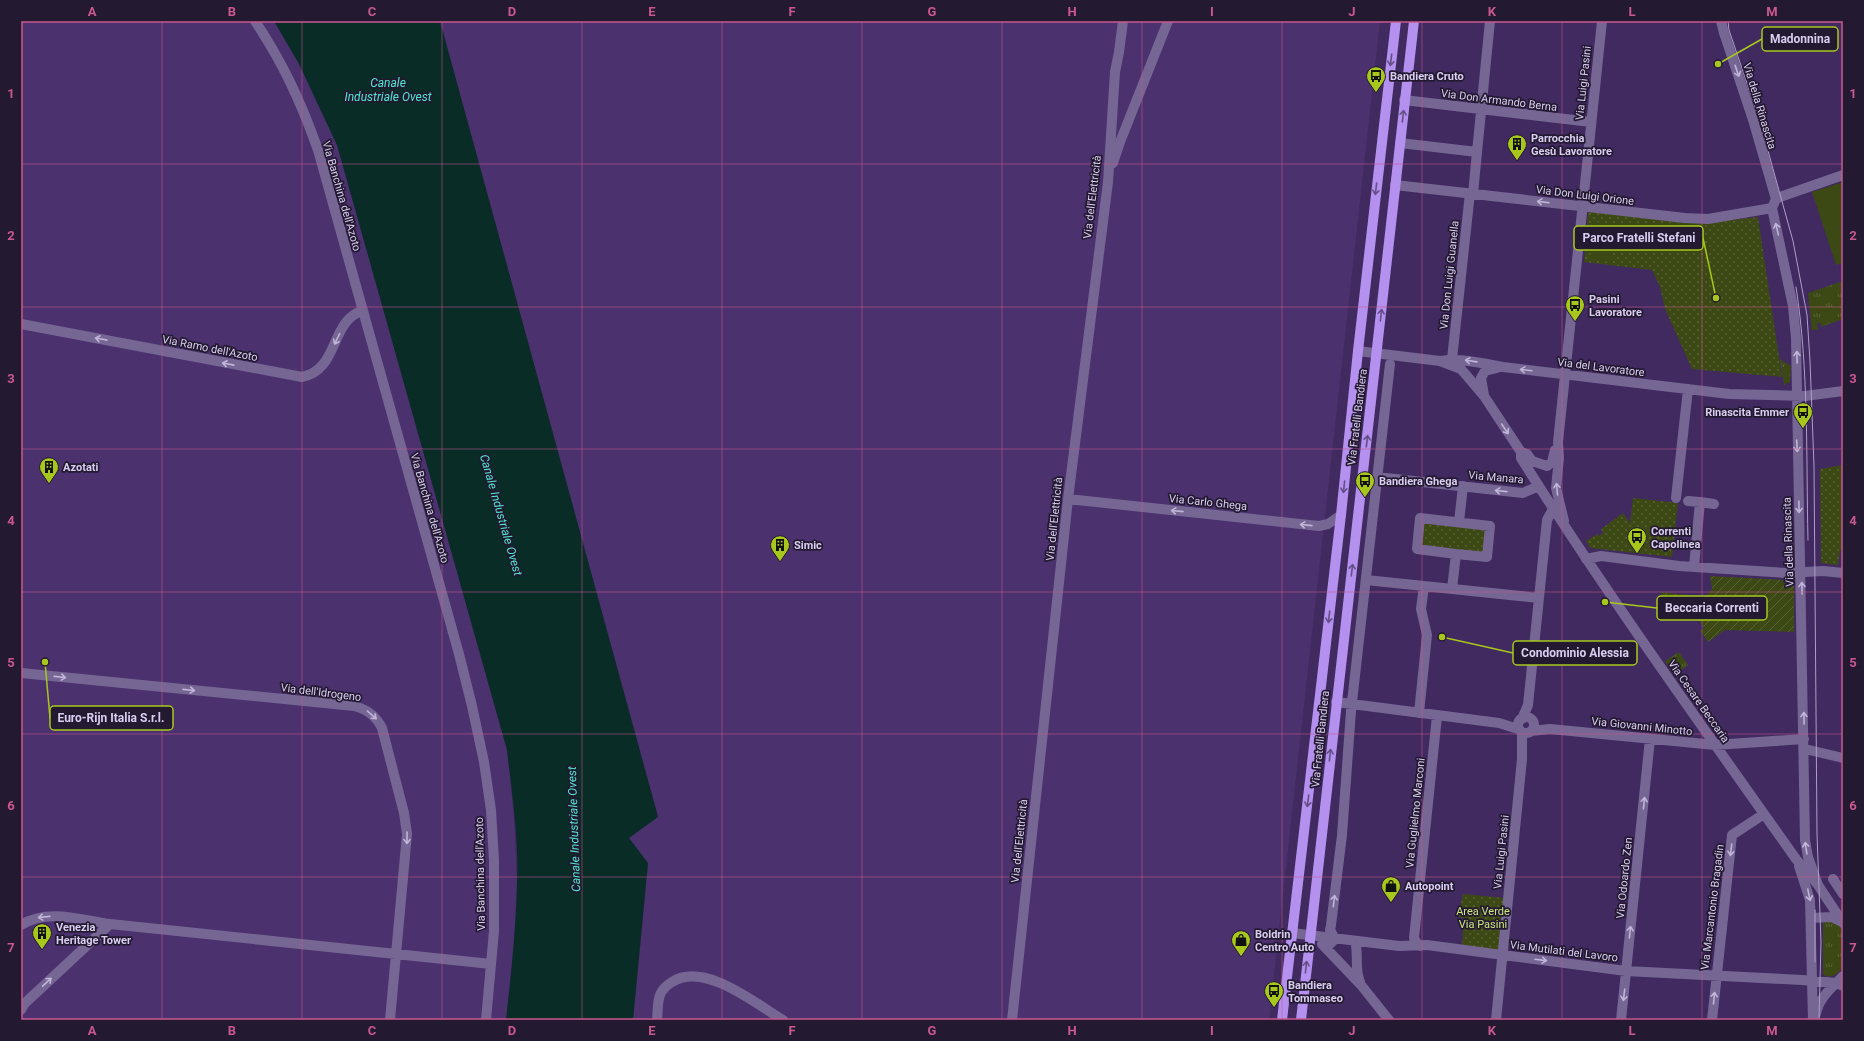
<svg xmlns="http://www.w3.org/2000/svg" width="1864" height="1041" viewBox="0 0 1864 1041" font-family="Roboto,sans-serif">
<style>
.built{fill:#4b326f}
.grass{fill:url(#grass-tufts)}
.park{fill:url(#park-dots)}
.garden{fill:url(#garden-furrows)}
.pitch{fill:#3d4914}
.water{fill:#092c27}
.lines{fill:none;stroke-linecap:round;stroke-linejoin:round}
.minor{stroke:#766694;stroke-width:10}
.major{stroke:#b490ef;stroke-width:10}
.tram{stroke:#ad9fc6;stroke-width:1}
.oneway{stroke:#644f86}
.oneway2{stroke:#c0b4d8}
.grid{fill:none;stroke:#ca588f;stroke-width:1;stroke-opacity:0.55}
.labels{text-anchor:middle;stroke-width:3.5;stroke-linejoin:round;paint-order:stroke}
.poi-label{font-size:11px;font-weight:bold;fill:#d9ceef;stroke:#231931;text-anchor:start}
.street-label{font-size:11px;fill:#d9ceef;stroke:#231931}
.park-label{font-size:11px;fill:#cce67e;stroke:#231931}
.water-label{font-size:12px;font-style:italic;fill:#4ee8d0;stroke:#231931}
.leader{fill:none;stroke:#a8c71c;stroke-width:1.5}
.callout-dot{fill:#a8c71c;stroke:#231931;stroke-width:1.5}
.callout{fill:#231931;stroke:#a8c71c;stroke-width:1.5}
.callout-label{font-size:12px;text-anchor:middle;font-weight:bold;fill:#d9ceef}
.neatline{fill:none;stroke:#ca588f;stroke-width:1.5}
.grid-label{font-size:13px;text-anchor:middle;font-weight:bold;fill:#ca588f}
</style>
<defs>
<pattern id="grass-tufts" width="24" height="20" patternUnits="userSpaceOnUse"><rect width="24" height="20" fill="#3d4914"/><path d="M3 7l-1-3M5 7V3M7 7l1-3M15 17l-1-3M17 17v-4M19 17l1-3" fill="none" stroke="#586236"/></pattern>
<pattern id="park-dots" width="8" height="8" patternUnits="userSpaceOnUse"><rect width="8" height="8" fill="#3d4914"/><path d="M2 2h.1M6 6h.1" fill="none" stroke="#586236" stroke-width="1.8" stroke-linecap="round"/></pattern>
<pattern id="garden-furrows" width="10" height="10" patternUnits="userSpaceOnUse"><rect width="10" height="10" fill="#3d4914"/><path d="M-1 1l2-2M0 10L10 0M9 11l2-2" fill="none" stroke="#586236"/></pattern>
</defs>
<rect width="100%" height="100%" fill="#402a60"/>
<path class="built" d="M 21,21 L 274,21 L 299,64 L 337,145 L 507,750 L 514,818 L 517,882 L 514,943 L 506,1020 L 21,1020 Z
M 440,21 L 1380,21 L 1269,1020 L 633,1020 L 648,864 L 629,838 L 658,816 Z"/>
<path class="grass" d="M 1843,281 L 1843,319 L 1821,327 L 1821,323 L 1817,323 L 1818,330 L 1812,330 L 1808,293 Z
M 1780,359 L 1791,366 L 1790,382 L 1784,385 Z
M 1679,652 L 1688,665 L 1674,675 L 1665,661 Z
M 1825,919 L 1840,926 L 1843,931 L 1843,968 L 1835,975 L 1827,977 L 1823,974 L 1823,920 Z"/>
<path class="park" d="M 1588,211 L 1705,223 L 1758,217 L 1782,377 L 1692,369 L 1665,309 L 1660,287 L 1652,270 L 1584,262 Z
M 1843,465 L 1843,551 L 1840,551 L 1838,565 L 1821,563 L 1820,469 Z
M 1633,498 L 1678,503 L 1672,557 L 1590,548 L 1586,541 L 1597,534 L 1599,536 L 1603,533 L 1601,529 L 1623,513 L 1630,523 Z
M 1423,523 L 1486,530 L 1484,553 L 1420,546 Z
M 1463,894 L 1505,898 L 1499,951 L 1462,946 L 1464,918 L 1458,917 Z"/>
<path class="garden" d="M 1710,576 L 1783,580 L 1783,583 L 1792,584 L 1794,587 L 1794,632 L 1725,630 L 1708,642 L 1700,631 L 1704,628 L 1687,599 L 1670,605 L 1660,592 L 1705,597 L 1712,589 Z"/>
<path class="pitch" d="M 1843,182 L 1843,263 L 1836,265 L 1812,192 Z
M 1594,222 L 1616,224 L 1612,262 L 1590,260 Z"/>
<path class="water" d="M 274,21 L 440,21 L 658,817 L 629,838 L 648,863 L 633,1020 L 506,1020 C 511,975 516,929 517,884 C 519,839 512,794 507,750 L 337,145 L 299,64 Z"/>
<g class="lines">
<path class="minor" d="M 255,21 C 283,63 301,102 318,150 L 459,654 L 472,706 L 484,762 L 491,810 L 494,860 L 494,931 L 486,1020
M 1721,21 L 1724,33 L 1754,123 L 1776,199
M 1404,100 L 1591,122
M 1400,143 L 1477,152 L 1473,194
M 1477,152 L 1490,21
M 1113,163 L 1120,142 L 1168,21
M 1395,185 L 1685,218 L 1708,219 L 1772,208
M 21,324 L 302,377 C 339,370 330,321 362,311
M 1358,351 L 1440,361 C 1461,358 1482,363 1503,367 L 1729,394 L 1805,396 L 1843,391
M 1452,359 L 1470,193
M 1440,361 L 1461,369 L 1484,396 L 1521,452 L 1521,458 C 1607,595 1702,726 1796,859 L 1818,885 L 1843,923
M 1484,395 L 1481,378 L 1485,371 L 1497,368
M 1521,452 L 1527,454 L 1532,461 L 1547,466 L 1552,462 L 1555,450
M 1377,477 L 1523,493 L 1539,486
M 1676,498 L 1688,389
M 1068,499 L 1319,526 L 1328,524 L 1341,515
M 1688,501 L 1700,502 L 1694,567
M 1700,502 L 1714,504
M 1564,521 L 1556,488 L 1559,458 L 1558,442 L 1602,21
M 1459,522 L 1463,486
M 1586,559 L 1601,556 L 1679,566 L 1787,573 L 1823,571 L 1843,573
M 1366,580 L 1539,598
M 1452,589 L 1456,554 L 1487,557 L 1490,526 L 1420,518 L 1417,549 L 1456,554
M 21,673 L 354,706 C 367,709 376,716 382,728 L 404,813 L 407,834 L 390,1020
M 1336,702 L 1499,723 L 1518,729
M 1419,713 L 1427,635 L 1421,609 L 1424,586
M1518 725a8 8 0 1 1 16 0a8 8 0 1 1-16 0Z
M 1522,719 L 1528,705 L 1547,520 L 1553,509
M 1531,731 L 1550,729 L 1715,745 L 1804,739
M 1805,749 L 1843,758
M 1799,866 L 1810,900 L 1813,1020
M 1833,879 L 1843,894
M 1818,885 L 1808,857 L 1805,840 L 1796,338 L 1793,306 L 1772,208 L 1776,199 L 1780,197 L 1843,175
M 1811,918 L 1832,917 L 1842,922
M 21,925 C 48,908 81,920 110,924 L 491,964
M 1292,933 L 1399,946 L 1427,945 L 1626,971 L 1802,980 L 1836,983 L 1843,986
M 1355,941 C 1359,954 1354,968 1360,982
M 1322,944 L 1361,985 L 1389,1020
M 1420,946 L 1416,942 L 1414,938 L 1437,716
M 1326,948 L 1335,939 L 1330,930 L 1331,925 L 1342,835 L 1351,711 L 1390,364
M 21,1010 L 24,1004 L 110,924
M 1816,1014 C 1819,997 1832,988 1843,976
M 657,1020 C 658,1012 657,1003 660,995 C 662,990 667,985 672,982 C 704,961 756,1004 783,1020
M 1012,1020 L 1068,499 L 1108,182 L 1115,72 L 1119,52 L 1123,21
M 1496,1020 L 1522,759 L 1522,732
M 1621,1020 L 1650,739
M 1712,1020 L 1732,835 L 1764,814"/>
<path class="major" d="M 1282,1020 L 1341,515 L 1358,351 L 1396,21
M 1301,1020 L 1414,21"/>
<path class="tram" d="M 1728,21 L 1729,30 L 1760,122 L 1793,241 L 1807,315 L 1810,361 L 1814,466 L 1817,834 L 1821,942 L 1819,1020
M 1796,287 C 1809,370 1806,456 1808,540
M 1815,910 L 1815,962"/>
</g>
<defs><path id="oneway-shaft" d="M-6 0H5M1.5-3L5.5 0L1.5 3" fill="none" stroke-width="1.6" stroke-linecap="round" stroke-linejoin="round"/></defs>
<g class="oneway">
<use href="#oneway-shaft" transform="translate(1391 60) rotate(97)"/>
<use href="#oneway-shaft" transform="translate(1403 116) rotate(-84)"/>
<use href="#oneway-shaft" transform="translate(1376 189) rotate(96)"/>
<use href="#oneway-shaft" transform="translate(1381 315) rotate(-84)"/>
<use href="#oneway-shaft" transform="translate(1367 441) rotate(-83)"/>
<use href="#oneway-shaft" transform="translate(1344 487) rotate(96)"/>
<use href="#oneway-shaft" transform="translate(1352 570) rotate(-83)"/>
<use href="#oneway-shaft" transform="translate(1329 617) rotate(97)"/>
<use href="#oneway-shaft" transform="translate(1330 755) rotate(-84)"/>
<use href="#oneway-shaft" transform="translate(1308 801) rotate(97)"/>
<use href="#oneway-shaft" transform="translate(1306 967) rotate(-84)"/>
</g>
<g class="oneway2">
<use href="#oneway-shaft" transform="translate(1737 71) rotate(71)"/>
<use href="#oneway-shaft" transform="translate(1543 202) rotate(-173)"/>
<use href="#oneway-shaft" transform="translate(1777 229) rotate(-103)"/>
<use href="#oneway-shaft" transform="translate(101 339) rotate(-169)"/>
<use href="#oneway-shaft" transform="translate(337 339) rotate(116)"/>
<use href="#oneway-shaft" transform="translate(1797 357) rotate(-91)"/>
<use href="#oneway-shaft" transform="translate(1471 361) rotate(-172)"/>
<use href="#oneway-shaft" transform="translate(228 364) rotate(-169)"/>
<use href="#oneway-shaft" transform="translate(1526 370) rotate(-173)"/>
<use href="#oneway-shaft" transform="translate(1505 429) rotate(56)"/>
<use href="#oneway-shaft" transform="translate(1797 446) rotate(87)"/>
<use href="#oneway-shaft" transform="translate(1557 489) rotate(-95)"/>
<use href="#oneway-shaft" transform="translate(1501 491) rotate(-174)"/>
<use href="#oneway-shaft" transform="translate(1799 507) rotate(89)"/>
<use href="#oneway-shaft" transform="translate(1177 511) rotate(-174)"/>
<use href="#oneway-shaft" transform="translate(1306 525) rotate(-174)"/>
<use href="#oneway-shaft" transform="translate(1802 588) rotate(-91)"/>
<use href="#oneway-shaft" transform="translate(60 677) rotate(6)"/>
<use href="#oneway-shaft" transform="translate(189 690) rotate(6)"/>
<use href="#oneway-shaft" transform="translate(372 715) rotate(41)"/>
<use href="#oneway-shaft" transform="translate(1804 718) rotate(-91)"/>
<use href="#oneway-shaft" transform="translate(1644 803) rotate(-84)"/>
<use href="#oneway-shaft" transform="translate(407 838) rotate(90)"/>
<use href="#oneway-shaft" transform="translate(1806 848) rotate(-99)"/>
<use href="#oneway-shaft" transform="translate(1731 850) rotate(97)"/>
<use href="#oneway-shaft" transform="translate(1809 895) rotate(78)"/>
<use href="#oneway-shaft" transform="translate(1334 901) rotate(-83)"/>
<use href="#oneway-shaft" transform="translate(44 917) rotate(174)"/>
<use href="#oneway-shaft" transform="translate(1630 932) rotate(-84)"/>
<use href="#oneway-shaft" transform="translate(1541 960) rotate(7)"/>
<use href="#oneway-shaft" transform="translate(47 982) rotate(-43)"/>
<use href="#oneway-shaft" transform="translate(1624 995) rotate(97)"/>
<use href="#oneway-shaft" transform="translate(1714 998) rotate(-85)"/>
</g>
<path class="grid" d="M 162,21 L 162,1020M 302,21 L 302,1020M 442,21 L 442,1020M 582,21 L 582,1020M 722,21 L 722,1020M 862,21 L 862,1020M 1002,21 L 1002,1020M 1142,21 L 1142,1020M 1282,21 L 1282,1020M 1422,21 L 1422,1020M 1562,21 L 1562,1020M 1702,21 L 1702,1020M 21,164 L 1843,164M 21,307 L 1843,307M 21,449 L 1843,449M 21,592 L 1843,592M 21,734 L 1843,734M 21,877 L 1843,877"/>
<defs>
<g id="bus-pin" transform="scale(1)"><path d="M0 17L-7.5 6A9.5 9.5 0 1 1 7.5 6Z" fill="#a8c71c" stroke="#231931"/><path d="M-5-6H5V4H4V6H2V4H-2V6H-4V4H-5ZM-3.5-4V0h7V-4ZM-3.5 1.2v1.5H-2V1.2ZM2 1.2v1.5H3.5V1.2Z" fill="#111"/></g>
<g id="building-pin" transform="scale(1)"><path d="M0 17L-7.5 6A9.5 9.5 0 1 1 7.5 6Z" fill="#a8c71c" stroke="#231931"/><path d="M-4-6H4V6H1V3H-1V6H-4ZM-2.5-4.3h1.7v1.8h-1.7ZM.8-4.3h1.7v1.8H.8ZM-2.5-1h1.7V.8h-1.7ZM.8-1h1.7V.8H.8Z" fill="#111"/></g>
<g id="shop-pin" transform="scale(1)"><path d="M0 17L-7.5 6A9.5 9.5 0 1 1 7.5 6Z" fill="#a8c71c" stroke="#231931"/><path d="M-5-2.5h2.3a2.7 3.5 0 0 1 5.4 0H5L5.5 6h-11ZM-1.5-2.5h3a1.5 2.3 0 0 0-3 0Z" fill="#111"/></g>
</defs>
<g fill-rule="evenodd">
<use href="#bus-pin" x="1376" y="76"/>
<use href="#building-pin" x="1517" y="144"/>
<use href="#bus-pin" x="1575" y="305"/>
<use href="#bus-pin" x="1803" y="412"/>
<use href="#building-pin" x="49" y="467"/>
<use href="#bus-pin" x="1365" y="481"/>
<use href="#bus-pin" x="1637" y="537"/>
<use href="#building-pin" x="780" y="545"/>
<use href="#shop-pin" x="1391" y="886"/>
<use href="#building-pin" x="42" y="933"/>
<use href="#shop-pin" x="1241" y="940"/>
<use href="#bus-pin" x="1274" y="991"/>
</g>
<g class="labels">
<g class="poi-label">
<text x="1390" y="80">Bandiera Cruto</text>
<text x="1531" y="142">Parrocchia<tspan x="1531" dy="13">Gesù Lavoratore</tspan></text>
<text x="1589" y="303">Pasini<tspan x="1589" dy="13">Lavoratore</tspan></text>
<text x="1789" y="416" text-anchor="end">Rinascita Emmer</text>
<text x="63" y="471">Azotati</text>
<text x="1379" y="485">Bandiera Ghega</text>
<text x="1651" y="535">Correnti<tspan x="1651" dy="13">Capolinea</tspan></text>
<text x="794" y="549">Simic</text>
<text x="1405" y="890">Autopoint</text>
<text x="56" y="931">Venezia<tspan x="56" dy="13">Heritage Tower</tspan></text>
<text x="1255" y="938">Boldrin<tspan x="1255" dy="13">Centro Auto</tspan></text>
<text x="1288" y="989">Bandiera<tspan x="1288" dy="13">Tommaseo</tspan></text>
</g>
<g class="street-label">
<text transform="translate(1583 83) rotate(-84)" y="4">Via Luigi Pasini</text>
<text transform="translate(1499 100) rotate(7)" y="4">Via Don Armando Berna</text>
<text transform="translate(1760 106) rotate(73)" y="4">Via della Rinascita</text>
<text transform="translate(1585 195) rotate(7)" y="4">Via Don Luigi Orione</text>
<text transform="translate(342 196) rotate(74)" y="4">Via Banchina dell'Azoto</text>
<text transform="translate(1092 197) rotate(-83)" y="4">Via dell'Elettricità</text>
<text transform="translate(1449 275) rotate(-84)" y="4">Via Don Luigi Guanella</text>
<text transform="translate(210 348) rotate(11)" y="4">Via Ramo dell'Azoto</text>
<text transform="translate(1601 367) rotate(7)" y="4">Via del Lavoratore</text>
<text transform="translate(1357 417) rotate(-83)" y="4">Via Fratelli Bandiera</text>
<text transform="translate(1496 477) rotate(5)" y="4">Via Manara</text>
<text transform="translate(1208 502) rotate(6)" y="4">Via Carlo Ghega</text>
<text transform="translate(430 508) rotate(74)" y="4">Via Banchina dell'Azoto</text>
<text transform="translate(1054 519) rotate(-84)" y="4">Via dell'Elettricità</text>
<text transform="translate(1788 542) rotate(-92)" y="4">Via della Rinascita</text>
<text transform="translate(321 692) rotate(7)" y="4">Via dell'Idrogeno</text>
<text transform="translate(1699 701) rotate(55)" y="4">Via Cesare Beccaria</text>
<text transform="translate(1642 726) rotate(6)" y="4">Via Giovanni Minotto</text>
<text transform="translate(1320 739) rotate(-84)" y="4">Via Fratelli Bandiera</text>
<text transform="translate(1415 813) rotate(-84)" y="4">Via Guglielmo Marconi</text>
<text transform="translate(1019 841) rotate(-84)" y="4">Via dell'Elettricità</text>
<text transform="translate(1501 852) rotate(-84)" y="4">Via Luigi Pasini</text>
<text transform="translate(480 874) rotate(-91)" y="4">Via Banchina dell'Azoto</text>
<text transform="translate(1624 878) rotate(-84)" y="4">Via Odoardo Zen</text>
<text transform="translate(1712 907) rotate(-83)" y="4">Via Marcantonio Bragadin</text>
<text transform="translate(1564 951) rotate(7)" y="4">Via Mutilati del Lavoro</text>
</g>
<g class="park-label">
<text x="1483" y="915">Area Verde<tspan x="1483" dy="13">Via Pasini</tspan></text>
</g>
<g class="water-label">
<text x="388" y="87">Canale<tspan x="388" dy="14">Industriale Ovest</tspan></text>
<text transform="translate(501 515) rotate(74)" y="4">Canale Industriale Ovest</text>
<text transform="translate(574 829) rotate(-92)" y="4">Canale Industriale Ovest</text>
</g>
</g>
<path class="leader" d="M1718 64L1762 39M1716 298L1703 238M1605 602L1657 608M1442 637L1513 653M45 662L50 718"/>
<g class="callout-dot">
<circle cx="1718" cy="64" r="4"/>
<circle cx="1716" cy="298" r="4"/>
<circle cx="1605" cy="602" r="4"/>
<circle cx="1442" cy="637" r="4"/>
<circle cx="45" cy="662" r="4"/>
</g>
<g class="callout">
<rect x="1762" y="27" width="76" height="24" rx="4"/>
<rect x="1574" y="226" width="129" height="24" rx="4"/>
<rect x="1657" y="596" width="110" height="24" rx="4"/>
<rect x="1513" y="641" width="124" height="24" rx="4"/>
<rect x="50" y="706" width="123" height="24" rx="4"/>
</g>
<g class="callout-label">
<text x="1800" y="43">Madonnina</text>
<text x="1639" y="242">Parco Fratelli Stefani</text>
<text x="1712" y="612">Beccaria Correnti</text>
<text x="1575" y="657">Condominio Alessia</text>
<text x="111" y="722">Euro-Rijn Italia S.r.l.</text>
</g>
<rect width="1864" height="1041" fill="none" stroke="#231931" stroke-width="44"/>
<rect x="22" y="22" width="1820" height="997" class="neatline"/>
<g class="grid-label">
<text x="92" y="16">A</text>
<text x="232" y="16">B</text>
<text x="372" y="16">C</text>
<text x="512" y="16">D</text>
<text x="652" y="16">E</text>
<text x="792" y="16">F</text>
<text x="932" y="16">G</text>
<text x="1072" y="16">H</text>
<text x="1212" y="16">I</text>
<text x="1352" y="16">J</text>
<text x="1492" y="16">K</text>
<text x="1632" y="16">L</text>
<text x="1772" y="16">M</text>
<text x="11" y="98">1</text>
<text x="1853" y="98">1</text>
<text x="11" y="240">2</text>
<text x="1853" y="240">2</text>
<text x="11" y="383">3</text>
<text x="1853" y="383">3</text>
<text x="11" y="525">4</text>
<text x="1853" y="525">4</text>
<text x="11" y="667">5</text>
<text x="1853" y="667">5</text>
<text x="11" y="810">6</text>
<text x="1853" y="810">6</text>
<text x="11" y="952">7</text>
<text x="1853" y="952">7</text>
<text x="92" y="1035">A</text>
<text x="232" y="1035">B</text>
<text x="372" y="1035">C</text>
<text x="512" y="1035">D</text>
<text x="652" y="1035">E</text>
<text x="792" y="1035">F</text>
<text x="932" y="1035">G</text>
<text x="1072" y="1035">H</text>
<text x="1212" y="1035">I</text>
<text x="1352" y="1035">J</text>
<text x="1492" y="1035">K</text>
<text x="1632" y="1035">L</text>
<text x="1772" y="1035">M</text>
</g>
</svg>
